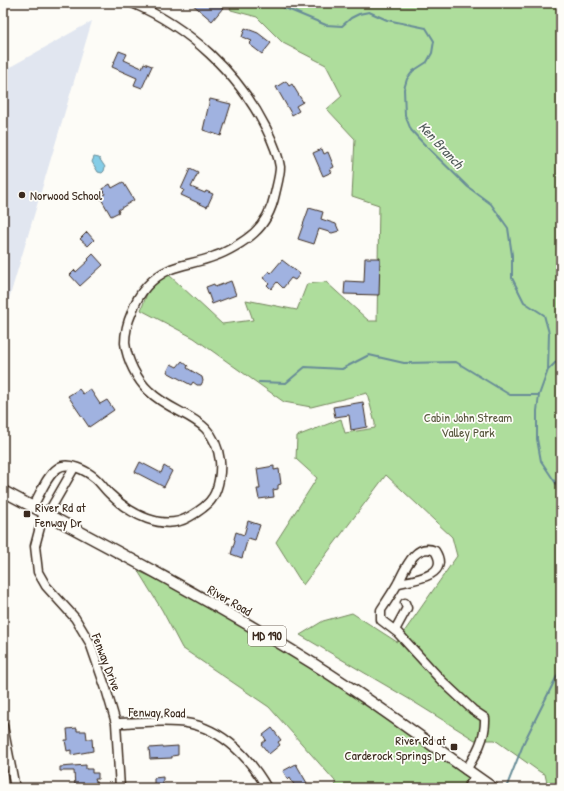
<svg xmlns="http://www.w3.org/2000/svg" width="564" height="791" viewBox="0 0 564 791" font-family="'Patrick Hand',sans-serif">
<style>
.built{fill:#e1e6f0}
.green{fill:#aedd9c;stroke:#74845d}
.water{fill:#85cde7;stroke:#678c97}
.lines{fill:none;stroke-linecap:round;stroke-linejoin:round}
.stream{stroke:#678c97;stroke-width:2}
.building{fill:#a0b2e0;stroke:#3b2a1e}
.minor-casing{stroke:#3b2a1e;stroke-width:11}
.major-casing{stroke:#3b2a1e;stroke-width:13}
.minor{stroke:#fdfcf7;stroke-width:8}
.major{stroke:#fdfcf7;stroke-width:10}
.poi-dot{fill:#3b2a1e;stroke:#fdfcf7;stroke-width:1.5}
.labels{text-anchor:middle;stroke-width:3.5;stroke-linejoin:round;paint-order:stroke}
.shield{fill:#fdfcf7;stroke:#75695f;stroke-width:1}
.shield-label{font-size:12px;font-weight:bold;fill:#3b2a1e}
.poi-label{font-size:13px;fill:#3b2a1e;stroke:#fdfcf7;text-anchor:start}
.park-label{font-size:13px;fill:#58573e;stroke:#fdfcf7}
.street-label{font-size:13px;fill:#3b2a1e;stroke:#fdfcf7}
.water-label{font-size:14px;font-style:italic;fill:#515b5a;stroke:#fdfcf7}
</style>
<rect width="100%" height="100%" fill="#fdfcf7"/>
<filter id="ink" filterUnits="userSpaceOnUse"><feTurbulence type="fractalNoise" baseFrequency=".025" numOctaves="2"/><feDisplacementMap in="SourceGraphic" scale="8" xChannelSelector="R" yChannelSelector="G"/><feConvolveMatrix kernelMatrix="1 2 1 2 8 2 1 2 1" color-interpolation-filters="sRGB"/></filter>
<g filter="url(#ink)">
<path class="built" d="M 92,21 L 3,319 L 3,71 Z"/>
<path class="green" d="M 228,3 L 561,3 L 561,788 L 548,788 L 545,774 L 540,772 L 495,740 L 475,740 L 409,699 L 300,635 L 323,621 L 352,613 L 397,642 L 457,556 L 452,537 L 386,475 L 303,585 L 276,542 L 317,478 L 296,459 L 297,436 L 341,419 L 345,433 L 375,428 L 375,423 L 367,393 L 311,407 L 284,402 L 194,338 L 141,310 L 148,291 L 168,274 L 222,324 L 253,320 L 246,300 L 297,310 L 307,284 L 326,282 L 369,321 L 377,321 L 379,205 L 352,196 L 355,139 L 327,109 L 342,96 L 326,65 L 283,43 L 257,17 L 231,10 Z
M 138,571 L 208,602 L 297,653 L 476,777 L 483,788 L 336,788 L 335,781 L 269,707 L 182,648 L 162,610 Z"/>
<path class="water" d="M 94,157 L 99,158 L 105,167 L 104,171 L 102,173 L 98,172 L 92,162 Z"/>
<g class="lines">
<path class="stream" d="M 273,3 L 326,25 L 342,26 L 351,18 L 359,14 L 369,12 L 387,20 L 426,28 L 434,41 L 432,53 L 427,62 L 413,71 L 407,79 L 404,89 L 405,115 L 411,130 L 423,143 L 468,187 L 491,204 L 508,228 L 512,255 L 512,278 L 524,302 L 544,315 L 549,333 L 548,370
M 561,357 L 548,370 L 539,395 L 537,411 L 537,439 L 541,461 L 561,491
M 259,382 L 286,383 L 305,367 L 342,369 L 369,355 L 404,363 L 456,362 L 510,395 L 539,395
M 506,788 L 525,740 L 561,668"/>
</g>
<path class="building" d="M 191,3 L 217,3 L 223,8 L 212,21 Z
M 245,28 L 258,33 L 271,43 L 262,54 L 249,44 L 252,41 L 242,37 Z
M 119,51 L 127,54 L 124,60 L 142,68 L 144,63 L 152,66 L 142,88 L 134,85 L 137,78 L 112,67 Z
M 286,81 L 289,86 L 292,84 L 303,102 L 296,106 L 299,111 L 292,115 L 276,87 Z
M 210,99 L 231,104 L 221,136 L 203,130 Z
M 322,149 L 324,154 L 328,152 L 334,167 L 330,169 L 332,172 L 323,176 L 313,153 Z
M 190,169 L 198,173 L 191,187 L 205,193 L 206,191 L 213,194 L 207,207 L 181,195 L 184,190 L 181,189 Z
M 123,182 L 134,200 L 118,210 L 119,212 L 111,216 L 100,197 L 105,194 L 102,189 L 110,184 L 112,188 Z
M 309,208 L 323,212 L 321,219 L 336,224 L 339,231 L 332,233 L 319,229 L 314,244 L 298,239 Z
M 87,232 L 94,240 L 88,246 L 80,239 Z
M 93,254 L 103,265 L 80,286 L 70,275 L 75,270 L 76,272 L 89,260 L 88,259 Z
M 365,258 L 380,258 L 379,295 L 344,294 L 345,281 L 364,282 Z
M 282,260 L 300,274 L 295,280 L 291,278 L 283,288 L 277,282 L 271,289 L 267,285 L 269,283 L 263,278 L 269,271 L 271,273 Z
M 231,281 L 236,295 L 212,304 L 206,287 L 214,284 L 215,287 Z
M 182,361 L 188,366 L 187,368 L 202,377 L 203,381 L 201,385 L 197,385 L 193,382 L 191,385 L 167,372 L 171,364 L 177,367 Z
M 79,389 L 83,394 L 90,389 L 100,404 L 107,400 L 114,410 L 89,427 L 68,396 Z
M 363,402 L 367,427 L 351,430 L 349,415 L 335,417 L 333,407 Z
M 140,462 L 161,473 L 164,466 L 172,471 L 164,487 L 135,472 Z
M 274,466 L 274,470 L 279,469 L 281,484 L 278,485 L 278,489 L 273,490 L 274,497 L 259,499 L 257,489 L 260,489 L 257,469 Z
M 248,521 L 260,525 L 255,540 L 248,538 L 242,558 L 231,554 L 235,540 L 234,539 L 236,532 L 244,535 Z
M 77,728 L 77,731 L 86,731 L 87,739 L 92,739 L 93,751 L 71,755 L 71,750 L 67,751 L 65,740 L 68,740 L 67,729 Z
M 272,728 L 281,740 L 278,742 L 280,745 L 269,754 L 261,744 L 266,740 L 263,735 Z
M 178,746 L 178,755 L 172,756 L 172,758 L 150,759 L 149,748 Z
M 296,764 L 307,783 L 299,788 L 296,788 L 290,778 L 288,780 L 283,771 Z
M 86,765 L 86,769 L 92,769 L 92,773 L 98,773 L 98,779 L 95,779 L 98,788 L 75,787 L 74,771 L 60,771 L 60,767 Z
M 163,777 L 163,786 L 162,786 L 162,788 L 154,788 L 154,778 Z"/>
<g class="lines">
<g class="minor-casing">
<path id="minor" d="M 74,468 L 51,508 L 44,512 L 35,546 L 38,572 L 46,586 L 75,618 L 90,643 L 106,689 L 116,723 L 120,788
M 33,506 C 40,495 46,476 58,468 C 68,461 87,471 95,478 C 101,483 105,490 111,495 C 130,514 163,532 189,517 C 198,512 208,506 213,497 C 219,487 221,472 220,461 C 214,414 176,418 149,391 C 137,380 127,360 125,343 C 125,333 128,321 132,312 C 138,293 152,277 171,269 C 185,264 200,262 215,256 C 227,252 244,242 254,233 C 265,223 272,208 275,194 C 277,185 280,175 280,167 C 278,153 272,140 266,128 C 238,73 189,27 132,3
M 398,583 C 414,580 451,576 435,551 C 415,542 405,569 398,583 C 393,592 387,601 381,610 L 381,620 L 398,633 L 441,680 L 473,710 L 485,718 C 486,738 476,754 466,770
M 395,630 L 407,608 L 405,603
M 116,723 C 136,723 157,720 177,722 C 218,724 248,755 267,788
M 3,726 L 15,788
M 467,788 L 476,777"/>
</g>
<g class="major-casing">
<path id="major" d="M 3,491 C 101,543 201,595 296,653 C 364,694 428,743 493,788"/>
</g>
<use href="#minor" class="minor"/>
<use href="#major" class="major"/>
</g>
</g>
<g class="poi-dot">
<circle cx="22" cy="195" r="4"/>
<rect x="23" y="510" width="8" height="8" rx="2"/>
<rect x="450" y="743" width="8" height="8" rx="2"/>
</g>
<g class="labels">
<rect class="shield" x="248" y="626" width="38" height="20" rx="3"/>
<g class="shield-label">
<text x="267" y="640">MD 190</text>
</g>
<g class="poi-label">
<text x="30" y="200">Norwood School</text>
<text x="35" y="512">River Rd at<tspan x="35" dy="15">Fenway Dr</tspan></text>
<text x="446" y="745" text-anchor="end">River Rd at<tspan x="446" dy="15">Carderock Springs Dr</tspan></text>
</g>
<g class="park-label">
<text x="468" y="422">Cabin John Stream<tspan x="468" dy="15">Valley Park</tspan></text>
</g>
<g class="street-label">
<text transform="translate(230 600) rotate(30)" y="5">River Road</text>
<text transform="translate(107 662) rotate(69)" y="5">Fenway Drive</text>
<text transform="translate(157 712) rotate(1)" y="5">Fenway Road</text>
</g>
<g class="water-label">
<text transform="translate(441 145) rotate(47)" y="5">Ken Branch</text>
</g>
</g>
<rect width="564" height="791" fill="none" stroke="#fdfcf7" stroke-width="16"/>
<rect x="8" y="8" width="548" height="775" fill="none" stroke="#3b2a1e" stroke-width="1.5" filter="url(#ink)"/>
</svg>
